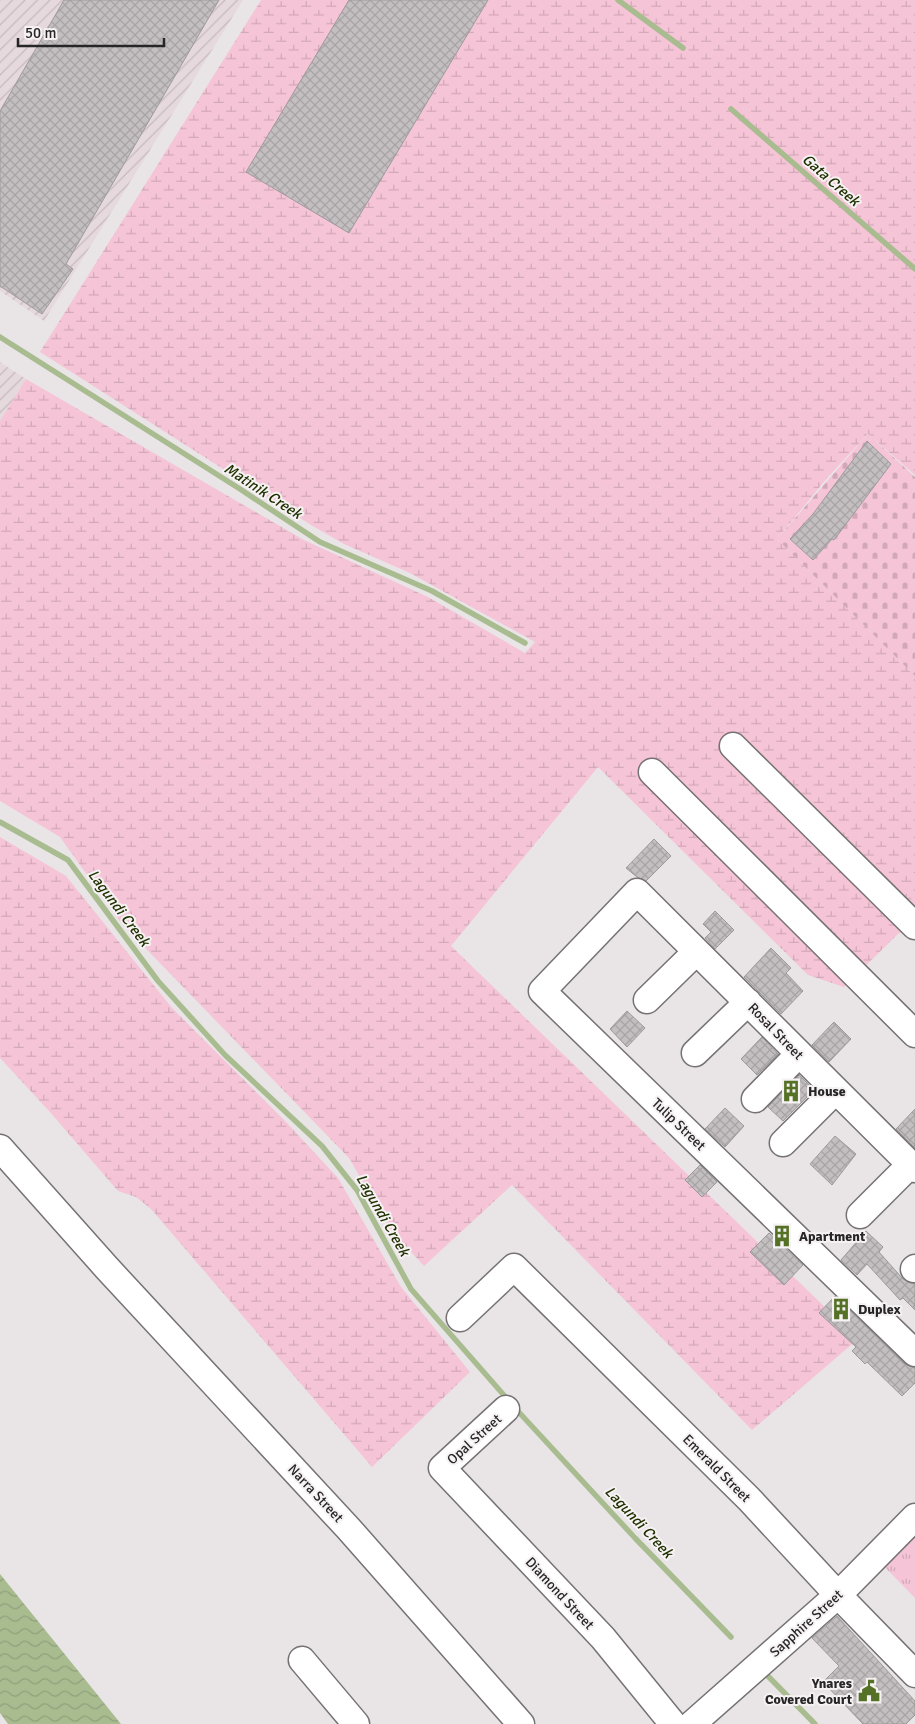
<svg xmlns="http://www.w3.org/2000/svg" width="915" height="1724" viewBox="0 0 915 1724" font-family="Signika,sans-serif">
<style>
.industrial{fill:url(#industrial-furrows)}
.grass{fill:url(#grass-tufts)}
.wetland{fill:url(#wetland-marsh)}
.cemetery{fill:url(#cemetery-stones)}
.water{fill:url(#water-waves)}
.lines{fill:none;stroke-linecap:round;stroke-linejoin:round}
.stream{stroke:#a8bc90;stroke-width:5.5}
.building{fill:url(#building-cross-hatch);stroke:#9e9a9b}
.minor-casing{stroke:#767273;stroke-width:29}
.minor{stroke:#fff;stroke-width:26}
.labels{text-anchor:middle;stroke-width:4;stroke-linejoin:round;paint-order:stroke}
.street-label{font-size:14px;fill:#272626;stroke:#f6f2f4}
.poi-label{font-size:14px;font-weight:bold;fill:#272626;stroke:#f6f2f4;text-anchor:start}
.water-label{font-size:15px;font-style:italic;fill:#203100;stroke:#f6f2f4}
</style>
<defs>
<pattern id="industrial-furrows" width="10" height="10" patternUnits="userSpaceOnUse" patternTransform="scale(1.25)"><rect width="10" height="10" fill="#e6d9dd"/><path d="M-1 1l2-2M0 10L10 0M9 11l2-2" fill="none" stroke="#c5babe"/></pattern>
<pattern id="grass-tufts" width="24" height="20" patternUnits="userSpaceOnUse" patternTransform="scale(1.25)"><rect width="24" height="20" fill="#f5c4d6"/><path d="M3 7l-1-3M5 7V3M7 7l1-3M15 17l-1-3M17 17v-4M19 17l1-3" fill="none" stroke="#d2a8b8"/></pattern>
<pattern id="wetland-marsh" width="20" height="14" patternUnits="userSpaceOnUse" patternTransform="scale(1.25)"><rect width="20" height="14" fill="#f5c4d6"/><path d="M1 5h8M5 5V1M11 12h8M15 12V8" fill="none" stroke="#d2a8b8"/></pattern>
<pattern id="cemetery-stones" width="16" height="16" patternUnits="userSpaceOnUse" patternTransform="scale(1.25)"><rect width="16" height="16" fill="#f5c4d6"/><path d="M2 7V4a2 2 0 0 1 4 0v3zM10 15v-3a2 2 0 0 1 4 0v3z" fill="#d2a8b8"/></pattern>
<pattern id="water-waves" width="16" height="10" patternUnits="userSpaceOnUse" patternTransform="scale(1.25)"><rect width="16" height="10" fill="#a8bc90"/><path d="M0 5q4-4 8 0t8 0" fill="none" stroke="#91a17c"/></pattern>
<pattern id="building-cross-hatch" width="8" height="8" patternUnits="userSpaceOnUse" patternTransform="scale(1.25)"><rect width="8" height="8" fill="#c3bfc0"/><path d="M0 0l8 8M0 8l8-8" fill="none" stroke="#a8a4a5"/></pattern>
</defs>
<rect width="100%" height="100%" fill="#e9e5e6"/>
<path class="industrial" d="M 0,0 L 243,0 L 44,321 L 0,291 Z
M 0,362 L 26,379 L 0,421 Z"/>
<path class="grass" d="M 915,1503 L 915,1598 L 868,1550 Z"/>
<path class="wetland" d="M 261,0 L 915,0 L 915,475 L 868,434 L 828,477 L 777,539 L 915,676 L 915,931 L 899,933 L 844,987 L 808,975 L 598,767 L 451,946 L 858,1339 L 752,1430 L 512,1185 L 424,1266 L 390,1229 L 349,1158 L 122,924 L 60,837 L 0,801 L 0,421 L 26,379 L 304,540 L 428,597 L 525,653 L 535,642 L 410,573 L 344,544 L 311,525 L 40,352 Z
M 0,837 L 66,876 L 172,1008 L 286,1122 L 338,1178 L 401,1287 L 470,1372 L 372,1467 L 151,1209 L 136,1197 L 118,1191 L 49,1111 L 0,1058 Z"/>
<path class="cemetery" d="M 868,434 L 915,477 L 915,676 L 777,539 Z"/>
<path class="water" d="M 0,1574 L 121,1724 L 8,1724 L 0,1713 Z"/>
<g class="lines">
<path class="stream" d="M 618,0 L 683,48
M 731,109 L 915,269
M 0,337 L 240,489 L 320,542 L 432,591 L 525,643
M 0,822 L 68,860 L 158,981 L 225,1055 L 322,1146 L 357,1190 L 411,1289 L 509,1401
M 515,1408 L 635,1538 L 731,1637
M 762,1670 L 815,1724"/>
</g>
<path class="building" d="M 64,0 L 219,0 L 66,264 L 73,269 L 42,314 L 0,286 L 0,111 Z
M 349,0 L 488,0 L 349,233 L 246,172 Z
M 867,441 L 891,464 L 834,540 L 832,539 L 813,560 L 790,539 L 813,514 Z
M 654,839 L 671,856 L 646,881 L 637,877 L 626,868 Z
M 715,911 L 734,930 L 715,949 L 705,938 L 711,932 L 703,924 Z
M 771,948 L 791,968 L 786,973 L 803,991 L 781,1014 L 744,977 Z
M 627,1011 L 645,1028 L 627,1047 L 610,1029 Z
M 834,1022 L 851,1039 L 829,1062 L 812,1045 Z
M 762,1037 L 778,1054 L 757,1075 L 741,1059 Z
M 799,1075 L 814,1090 L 783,1121 L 768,1107 Z
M 725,1108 L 744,1126 L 725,1147 L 705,1129 Z
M 915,1109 L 915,1148 L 896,1129 Z
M 835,1136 L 856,1154 L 832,1185 L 810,1164 Z
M 700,1165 L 717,1182 L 702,1197 L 685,1180 Z
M 866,1231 L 883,1247 L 879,1252 L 903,1279 L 910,1283 L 915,1284 L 915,1310 L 903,1298 L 900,1300 L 867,1264 L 857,1275 L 841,1260 Z
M 769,1233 L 803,1265 L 784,1285 L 750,1252 Z
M 835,1296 L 905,1364 L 915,1368 L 915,1383 L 902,1396 L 867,1362 L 865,1364 L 852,1351 L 856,1347 L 819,1313 Z
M 837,1616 L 915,1701 L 915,1715 L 906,1724 L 863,1724 L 823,1682 L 839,1666 L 812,1638 Z"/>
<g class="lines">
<g class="minor-casing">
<path id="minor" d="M 733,746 L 915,926
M 652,772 L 915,1034
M 647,1000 L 696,952
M 695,1053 L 748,1002
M 755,1099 L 799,1054
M 783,1143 L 835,1091
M 0,1148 L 106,1267 L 348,1528 L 521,1724
M 915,1169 L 637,892 L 542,991 L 915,1353
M 860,1215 L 911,1164
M 914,1269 L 915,1268
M 460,1318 L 514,1267 L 749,1499 L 838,1595 L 915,1674
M 506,1409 L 442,1468 L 603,1638 L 673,1724
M 302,1660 L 356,1724
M 692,1724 L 838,1595 L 915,1517"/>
</g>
<use href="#minor" class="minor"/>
</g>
<defs>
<g id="building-bare" transform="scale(1.725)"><path d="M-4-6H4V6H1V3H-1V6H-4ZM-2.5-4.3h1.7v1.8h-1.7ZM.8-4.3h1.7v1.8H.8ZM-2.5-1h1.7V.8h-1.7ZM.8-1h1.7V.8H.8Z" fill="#557125" stroke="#f6f2f4" stroke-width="2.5" paint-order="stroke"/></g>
<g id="civic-bare" transform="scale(1.725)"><path d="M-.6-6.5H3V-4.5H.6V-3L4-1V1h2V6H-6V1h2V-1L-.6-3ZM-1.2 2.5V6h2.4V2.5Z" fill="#557125" stroke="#f6f2f4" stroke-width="2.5" paint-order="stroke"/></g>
</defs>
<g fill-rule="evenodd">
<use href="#building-bare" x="791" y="1091"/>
<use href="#building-bare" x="782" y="1236"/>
<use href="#building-bare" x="841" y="1309"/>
<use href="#civic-bare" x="869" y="1691"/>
</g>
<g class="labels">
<g class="street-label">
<text transform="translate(776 1031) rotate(46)" y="5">Rosal Street</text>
<text transform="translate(679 1124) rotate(44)" y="5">Tulip Street</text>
<text transform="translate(474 1439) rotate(-42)" y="5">Opal Street</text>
<text transform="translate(717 1468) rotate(45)" y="5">Emerald Street</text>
<text transform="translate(316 1493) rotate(47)" y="5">Narra Street</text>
<text transform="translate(560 1593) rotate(47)" y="5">Diamond Street</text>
<text transform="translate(806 1623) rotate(-42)" y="5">Sapphire Street</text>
</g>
<g class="poi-label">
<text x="808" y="1096">House</text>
<text x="799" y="1241">Apartment</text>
<text x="858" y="1314">Duplex</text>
<text x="852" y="1688" text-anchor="end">Ynares<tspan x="852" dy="16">Covered Court</tspan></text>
</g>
<g class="water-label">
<text transform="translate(831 180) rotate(41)" y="5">Gata Creek</text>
<text transform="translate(263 491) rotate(33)" y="5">Matinik Creek</text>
<text transform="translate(119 908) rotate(53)" y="5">Lagundi Creek</text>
<text transform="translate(383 1215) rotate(60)" y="5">Lagundi Creek</text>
<text transform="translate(639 1522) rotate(47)" y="5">Lagundi Creek</text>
</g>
</g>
<path d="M18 38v8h146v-8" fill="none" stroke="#272626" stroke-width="2.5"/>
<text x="25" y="38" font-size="15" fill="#272626" stroke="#f6f2f4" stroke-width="4" paint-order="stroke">50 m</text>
</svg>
